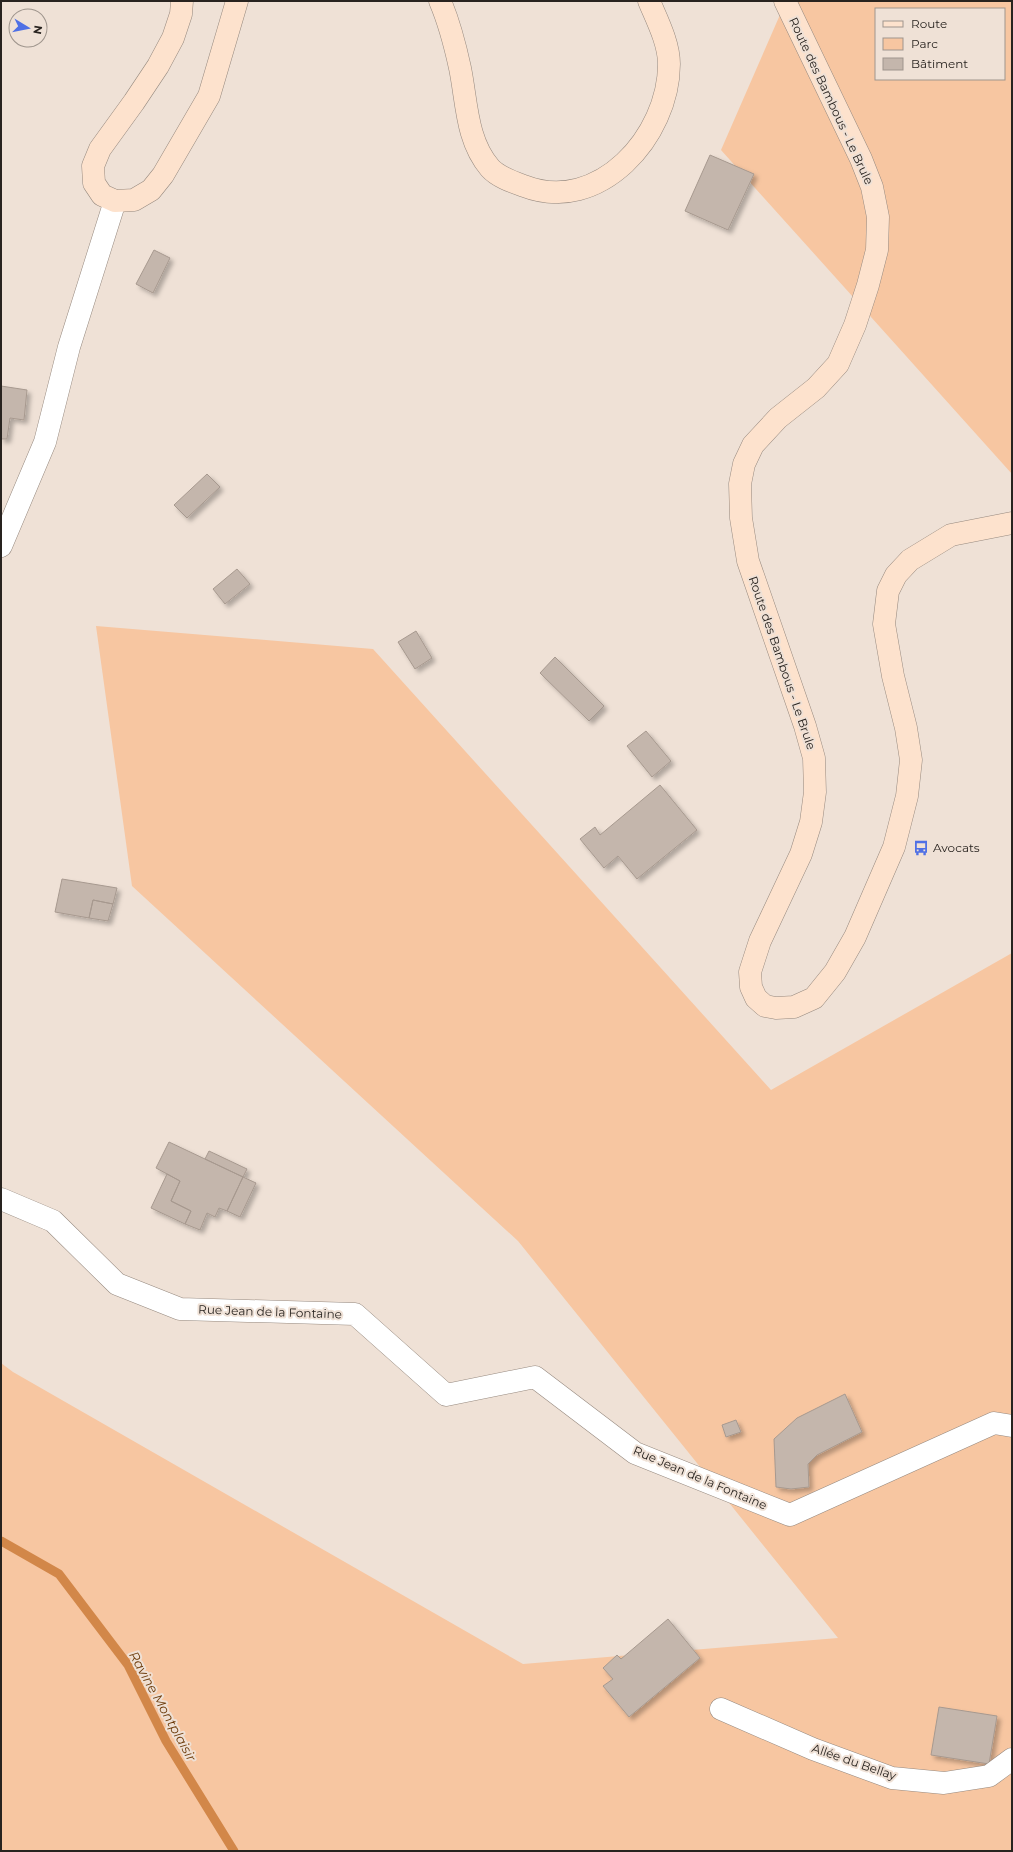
<svg xmlns="http://www.w3.org/2000/svg" width="1013" height="1852" viewBox="0 0 1013 1852" font-family="Montserrat,sans-serif">
<style>
.green{fill:#f7c6a1;fill-rule:evenodd}
.lines{fill:none;stroke-linecap:round;stroke-linejoin:round}
.stream{stroke:#d28749;stroke-width:9}
.building{fill:#c4b6ac;stroke:#a7998f;filter:url(#shadow)}
.minor-casing{stroke:#96897f;stroke-width:23}
.secondary-casing{stroke:#96897f;stroke-width:23}
.minor{stroke:#fff;stroke-width:22}
.secondary{stroke:#fde2cd;stroke-width:22}
.labels{text-anchor:middle;stroke-width:4;stroke-linejoin:round;paint-order:stroke}
.street-label{font-size:12px;fill:#28231f;stroke:#efe1d6}
.poi-label{font-size:12px;fill:#28231f;stroke:#efe1d6;text-anchor:start}
.water-label{font-size:13px;font-style:italic;fill:#6c3a09;stroke:#efe1d6}
</style>
<defs>
<filter id="shadow"><feDropShadow dx="3.5" dy="3.5" stdDeviation="2" flood-color="#0004"/></filter>
</defs>
<rect width="100%" height="100%" fill="#efe1d6"/>
<path class="green" d="M 786,1 L 1012,1 L 1012,474 L 721,150 ZM 876,9 L 1004,9 L 1004,79 L 876,79 Z
M 96,626 L 373,649 L 771,1090 L 1012,953 L 1012,1851 L 1,1851 L 1,1363 L 13,1372 L 523,1664 L 838,1638 L 518,1241 L 132,886 Z"/>
<g class="lines">
<path class="stream" d="M 1,1541 L 59,1574 L 128,1665 L 166,1741 L 234,1851"/>
</g>
<path class="building" d="M 710,155 L 754,174 L 728,230 L 685,211 Z
M 154,250 L 170,258 L 153,293 L 136,284 Z
M 1,386 L 27,390 L 24,420 L 10,418 L 7,439 L 1,439 Z
M 207,474 L 220,487 L 187,518 L 174,505 Z
M 237,569 L 250,584 L 225,604 L 213,589 Z
M 416,631 L 432,658 L 415,669 L 398,642 Z
M 555,657 L 604,706 L 589,721 L 540,673 Z
M 646,731 L 671,761 L 652,777 L 627,746 Z
M 660,785 L 697,830 L 637,879 L 618,856 L 604,868 L 580,839 L 595,827 L 600,835 Z
M 62,879 L 117,888 L 113,904 L 93,900 L 89,918 L 55,912 Z
M 93,900 L 113,904 L 108,921 L 89,918 Z
M 169,1142 L 243,1177 L 227,1211 L 219,1208 L 215,1217 L 207,1213 L 200,1230 L 185,1224 L 191,1211 L 171,1201 L 180,1181 L 156,1168 Z
M 209,1151 L 247,1169 L 243,1177 L 205,1159 Z
M 167,1174 L 180,1181 L 171,1201 L 191,1211 L 185,1224 L 151,1208 Z
M 243,1177 L 256,1183 L 240,1217 L 227,1211 Z
M 845,1394 L 862,1432 L 817,1455 L 808,1464 L 809,1487 L 791,1489 L 776,1487 L 774,1439 L 797,1418 Z
M 736,1420 L 741,1432 L 726,1437 L 722,1425 Z
M 668,1619 L 700,1658 L 629,1717 L 603,1686 L 613,1679 L 603,1668 L 617,1655 L 621,1659 Z
M 939,1707 L 997,1716 L 989,1764 L 931,1755 Z"/>
<g class="lines">
<g class="minor-casing">
<path id="minor" d="M 1,546 L 45,442 L 69,347 L 115,201
M 1,1199 L 53,1221 L 117,1284 L 180,1309 L 355,1314 L 446,1395 L 535,1377 L 635,1453 L 790,1515 L 994,1423 L 1012,1426
M 721,1709 L 813,1749 L 892,1778 L 944,1783 L 989,1776 L 1012,1759"/>
</g>
<g class="secondary-casing">
<path id="secondary" d="M 182,1 L 181,14 L 173,38 L 158,66 L 134,102 L 100,149 L 93,166 L 94,183 L 102,195 L 115,201 L 134,200 L 151,190 L 163,175 L 209,96 L 237,1
M 440,1 C 449,22 455,45 460,68 C 467,102 466,140 490,168 C 498,177 513,182 524,186 C 599,215 669,136 669,64 C 669,43 657,20 649,1
M 785,1 L 861,159 L 872,187 L 878,217 L 877,250 L 868,285 L 855,325 L 838,364 L 816,388 L 778,418 L 753,445 L 744,464 L 740,484 L 741,518 L 748,561 L 805,726 L 814,758 L 815,792 L 811,822 L 801,854 L 760,941 L 750,972 L 751,987 L 756,998 L 765,1006 L 776,1008 L 794,1007 L 814,998 L 835,972 L 855,937 L 894,847 L 907,796 L 911,760 L 906,728 L 893,676 L 884,624 L 888,591 L 896,575 L 910,560 L 951,535 L 1012,523"/>
</g>
<use href="#minor" class="minor"/>
<use href="#secondary" class="secondary"/>
</g>
<defs>
<g id="bus-bare" transform="scale(1.2)"><path d="M-5-6H5V4H4V6H2V4H-2V6H-4V4H-5ZM-3.5-4V0h7V-4ZM-3.5 1.2v1.5H-2V1.2ZM2 1.2v1.5H3.5V1.2Z" fill="#4f70e5" stroke="#efe1d6" stroke-width="2.5" paint-order="stroke"/></g>
</defs>
<g fill-rule="evenodd">
<use href="#bus-bare" x="921" y="848"/>
</g>
<g class="labels">
<g class="street-label">
<text transform="translate(831 101) rotate(65)" y="4">Route des Bambous - Le Brule</text>
<text transform="translate(782 663) rotate(71)" y="4">Route des Bambous - Le Brule</text>
<text transform="translate(270 1312) rotate(2)" y="4">Rue Jean de la Fontaine</text>
<text transform="translate(700 1478) rotate(23)" y="4">Rue Jean de la Fontaine</text>
<text transform="translate(854 1762) rotate(19)" y="4">Allée du Bellay</text>
</g>
<g class="poi-label">
<text x="933" y="852">Avocats</text>
</g>
<g class="water-label">
<text transform="translate(163 1706) rotate(61)" y="5">Ravine Montplaisir</text>
</g>
</g>
<rect width="1013" height="1852" fill="none" stroke="#28231f" stroke-width="4"/>
<rect x="875" y="8" width="130" height="72" fill="#efe1d6" stroke="#9f958d"/>
<rect x="883" y="21" width="20" height="6" fill="#fde2cd" stroke="#9f958d"/>
<text x="911" y="28" font-size="12" fill="#28231f">Route</text>
<rect x="883" y="38" width="20" height="12" fill="#f7c6a1" stroke="#9f958d"/>
<text x="911" y="48" font-size="12" fill="#28231f">Parc</text>
<rect x="883" y="58" width="20" height="12" fill="#c4b6ac" stroke="#9f958d"/>
<text x="911" y="68" font-size="12" fill="#28231f">Bâtiment</text>
<g transform="translate(28 28) rotate(100)"><circle r="19" fill="#efe1d6" stroke="#9f958d"/>
<path d="M0-3L7 15L0 10L-7 15Z" fill="#4f70e5"/>
<text y="-6" font-size="11" font-weight="bold" text-anchor="middle" fill="#28231f">N</text>
</g>
</svg>
